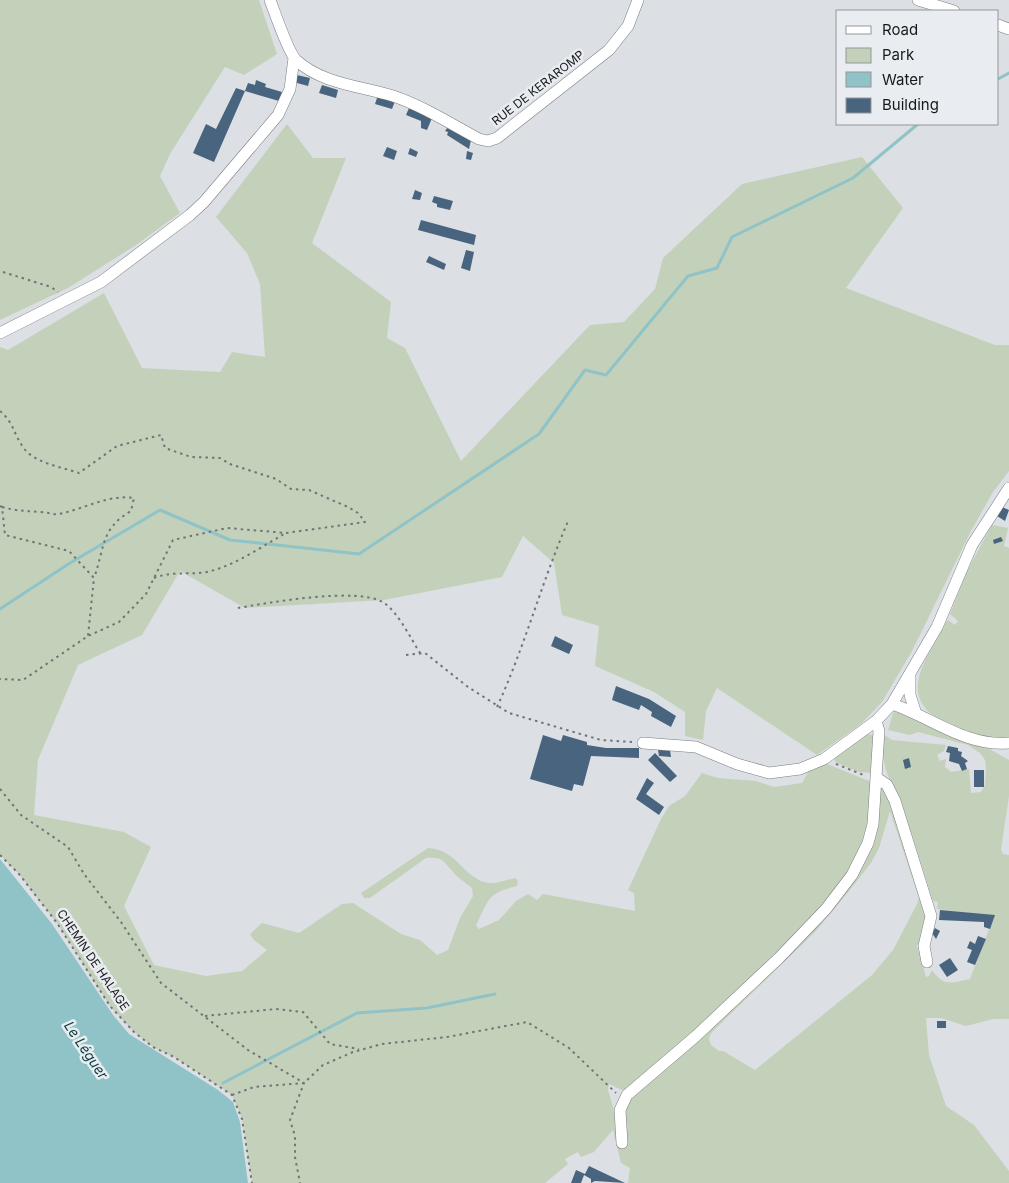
<svg xmlns="http://www.w3.org/2000/svg" width="1009" height="1183" viewBox="0 0 1009 1183" font-family="Inter,sans-serif">
<style>
.green{fill:#c4d1ba;fill-rule:evenodd}
.water{fill:#90c3c7}
.lines{fill:none;stroke-linecap:round;stroke-linejoin:round}
.stream{stroke:#90c3c7;stroke-width:3}
.building{fill:#49647f}
.minor-casing{stroke:#7a7e81;stroke-width:12}
.path{stroke:#727477;stroke-width:2;stroke-dasharray:2.5 4;stroke-linecap:butt}
.minor{stroke:#fff;stroke-width:11}
.labels{text-anchor:middle;stroke-width:5;stroke-linejoin:round;paint-order:stroke}
.street-label{font-size:12px;fill:#17181a;stroke:#e9ecf0}
.water-label{font-size:14px;font-style:italic;fill:#073a3d;stroke:#e9ecf0}
</style>
<rect width="100%" height="100%" fill="#dcdfe3"/>
<path class="green" d="M 0,0 L 259,0 L 277,54 L 244,75 L 225,67 L 170,154 L 160,176 L 180,213 L 136,245 L 68,288 L 0,320 Z
M 287,124 L 313,158 L 346,158 L 312,243 L 391,302 L 387,338 L 405,348 L 461,461 L 590,325 L 624,322 L 655,289 L 663,258 L 742,184 L 862,157 L 903,208 L 846,288 L 995,345 L 1009,345 L 1009,471 L 993,492 L 971,531 L 912,651 L 882,702 L 862,723 L 817,755 L 717,688 L 706,711 L 703,740 L 685,736 L 685,712 L 654,692 L 595,666 L 599,626 L 562,615 L 554,563 L 523,536 L 502,577 L 384,600 L 245,608 L 180,571 L 142,635 L 78,665 L 38,760 L 34,815 L 124,832 L 151,847 L 124,906 L 154,965 L 206,976 L 242,971 L 267,950 L 254,940 L 250,934 L 262,923 L 299,933 L 342,904 L 353,903 L 401,934 L 420,940 L 437,955 L 448,950 L 460,918 L 473,896 L 472,888 C 466,883 458,878 453,872 C 442,860 443,857 426,858 L 370,898 L 364,898 L 361,893 L 428,848 C 457,849 464,879 488,883 C 496,884 507,880 515,878 L 518,881 L 517,886 C 486,894 490,898 476,925 L 479,929 L 499,920 L 516,901 L 528,894 L 537,900 L 543,894 L 635,911 L 634,893 L 628,890 L 661,819 L 669,806 L 685,796 L 702,773 L 718,778 L 756,781 L 774,787 L 802,783 L 810,769 L 827,764 L 869,781 C 881,800 867,846 856,865 C 824,921 769,965 722,1009 C 701,1029 679,1048 657,1067 C 648,1075 638,1084 627,1090 L 622,1090 L 609,1084 L 608,1090 L 616,1117 L 623,1114 L 627,1103 L 639,1088 L 702,1036 L 791,950 L 830,908 L 865,860 L 870,848 L 878,814 L 881,786 C 900,804 920,888 927,916 L 927,930 L 917,946 L 926,977 L 929,976 L 932,970 C 944,987 951,983 970,979 L 994,916 L 937,909 L 938,902 L 933,901 C 924,872 915,844 905,815 C 895,788 879,768 883,738 L 886,736 L 892,740 L 946,745 L 944,751 L 937,755 L 940,761 L 946,759 L 945,767 L 951,772 L 969,769 L 971,793 L 981,792 L 985,785 L 986,769 L 985,760 L 980,753 L 968,745 L 918,732 L 910,735 L 888,730 L 893,713 L 898,710 L 936,730 L 984,746 L 1009,760 L 1009,796 L 1001,850 L 1003,854 L 1009,855 L 1009,1019 L 993,1019 L 966,1026 L 941,1018 L 926,1018 L 929,1055 L 946,1106 L 974,1125 L 1009,1171 L 1009,1183 L 628,1183 L 630,1168 L 621,1163 L 613,1130 L 594,1152 L 581,1157 L 578,1152 L 565,1159 L 568,1164 L 545,1183 L 252,1183 L 242,1119 L 232,1095 L 174,1057 L 153,1047 L 134,1032 L 110,1006 L 57,923 L 19,874 L 0,855 L 0,347 L 8,350 L 104,293 L 142,368 L 220,372 L 232,352 L 265,357 L 260,284 L 247,253 L 216,217 ZM 890,811 L 919,898 L 917,904 L 893,950 L 872,975 L 755,1070 L 723,1051 L 719,1051 L 711,1045 L 709,1039 L 711,1033 L 816,931 L 849,891 L 871,863 L 879,848 Z
M 992,525 L 1008,528 L 1004,546 L 1009,548 L 1009,738 L 1005,738 C 972,735 908,722 919,677 C 924,657 938,641 946,622 L 948,620 L 955,625 L 958,621 L 950,614 L 966,573 Z
M 869,734 L 874,736 L 873,773 L 859,772 L 835,762 L 834,757 L 864,735 Z"/>
<path class="water" d="M 0,859 L 52,924 L 113,1015 L 129,1034 L 218,1090 L 233,1102 L 240,1122 L 248,1183 L 0,1183 Z"/>
<g class="lines">
<path class="stream" d="M 998,79 L 1009,73
M 0,609 L 70,563 L 160,510 L 230,540 L 359,554 L 539,434 L 585,370 L 606,375 L 688,276 L 717,268 L 732,237 L 853,178 L 918,124
M 223,1083 L 357,1013 L 427,1008 L 495,994"/>
</g>
<path class="building" d="M 297,75 L 310,78 L 308,86 L 297,83 Z
M 256,80 L 266,84 L 265,87 L 282,92 L 279,101 L 245,91 L 248,83 L 255,85 Z
M 322,85 L 338,90 L 336,98 L 319,93 Z
M 236,88 L 245,91 L 214,162 L 193,153 L 206,124 L 216,129 Z
M 378,95 L 395,101 L 392,109 L 375,104 Z
M 409,108 L 432,118 L 427,130 L 421,128 L 421,121 L 406,115 Z
M 448,127 L 471,140 L 469,149 L 447,135 L 448,132 L 445,131 Z
M 387,147 L 397,151 L 394,160 L 383,156 Z
M 410,148 L 418,152 L 416,157 L 408,154 Z
M 467,151 L 473,153 L 471,160 L 466,159 Z
M 415,190 L 422,193 L 420,200 L 412,199 Z
M 434,196 L 453,201 L 450,210 L 437,207 L 437,204 L 432,202 Z
M 421,220 L 476,235 L 474,245 L 418,230 Z
M 466,250 L 474,252 L 470,271 L 461,268 Z
M 429,256 L 446,264 L 444,270 L 426,262 Z
M 1002,507 L 1009,510 L 1005,521 L 997,516 Z
M 1001,537 L 1003,541 L 994,544 L 993,540 Z
M 555,636 L 573,645 L 569,654 L 551,646 Z
M 616,686 L 649,699 L 676,716 L 671,727 L 651,716 L 652,712 L 641,705 L 639,710 L 612,700 Z
M 543,735 L 561,741 L 563,735 L 587,742 L 587,745 L 606,748 L 639,748 L 639,758 L 591,756 L 583,786 L 574,784 L 572,791 L 530,779 Z
M 948,746 L 958,748 L 958,751 L 962,752 L 961,756 L 968,761 L 965,763 L 967,769 L 962,771 L 959,764 L 949,761 L 950,753 L 946,752 Z
M 658,750 L 670,750 L 671,757 L 659,756 Z
M 655,753 L 677,776 L 670,782 L 648,760 Z
M 909,758 L 911,767 L 905,769 L 903,760 Z
M 974,770 L 984,770 L 984,787 L 974,787 Z
M 647,778 L 654,783 L 646,794 L 664,807 L 659,815 L 636,799 Z
M 940,910 L 995,915 L 990,929 L 984,927 L 984,922 L 939,920 Z
M 935,928 L 940,931 L 936,939 L 932,933 Z
M 978,936 L 986,939 L 975,965 L 967,962 L 972,950 L 967,948 L 970,941 L 975,944 Z
M 950,958 L 958,970 L 947,977 L 939,965 Z
M 937,1021 L 946,1021 L 946,1028 L 937,1028 Z
M 589,1166 L 625,1183 L 595,1181 L 591,1183 L 591,1179 L 584,1175 L 581,1183 L 571,1183 L 576,1170 L 585,1174 Z"/>
<g class="lines">
<g class="minor-casing">
<path id="minor" d="M 270,0 C 275,13 288,52 296,60 C 322,84 361,86 393,96 C 423,106 451,124 479,139 L 488,141 L 497,138 L 609,50 L 628,26 L 638,0
M 918,0 L 954,11
M 998,25 L 1009,29
M 0,333 L 101,282 L 190,215 L 204,202 L 278,115 L 290,89 L 294,58
M 910,674 L 910,695 L 916,714
M 892,704 C 931,717 966,747 1009,743
M 643,743 L 696,747 L 737,764 L 769,773 L 800,769 L 824,759 L 876,721 L 892,704 L 937,627 L 972,545 L 1009,488
M 877,778 L 887,785 L 895,801 L 931,916 L 924,946 L 927,962
M 622,1143 L 620,1110 L 627,1095 L 696,1036 L 779,958 L 826,909 L 852,875 L 868,843 L 873,824 L 879,731 L 876,721"/>
</g>
<path class="path" d="M 3,272 L 51,287 L 58,292
M 0,411 C 14,423 13,433 23,447 C 33,463 62,467 79,473 L 117,446 L 161,435 L 165,448 L 191,457 L 220,458 L 230,464 L 276,479 L 291,489 L 309,490 L 348,507 L 358,513 L 365,522 L 286,533 L 227,528 L 173,540 L 146,594 L 119,622 L 88,636 L 23,680 L 0,679
M 0,506 L 2,507 L 5,535 L 69,551 L 94,578 L 88,636
M 2,507 C 16,511 27,511 40,512 C 47,512 53,515 59,514 C 84,509 109,494 134,498 L 131,511 C 100,529 105,548 94,578
M 154,578 C 175,570 192,576 211,571 C 237,564 261,547 284,534
M 238,608 C 267,603 360,586 384,603 C 398,612 411,639 420,653
M 406,655 L 425,653 L 468,687 L 509,713 L 601,740 L 632,742
M 497,707 C 525,646 542,581 569,519
M 836,764 L 866,776
M 0,789 L 21,815 L 68,847 L 84,874 L 121,922 L 161,983 L 248,1050 L 304,1083 L 290,1120 L 295,1136 L 295,1157 L 300,1183
M 0,855 L 19,874 L 57,923 L 110,1006 L 134,1032 L 153,1047 L 174,1057 L 232,1095 L 242,1119 L 252,1183
M 205,1016 L 276,1009 L 303,1012 L 330,1044 L 359,1049
M 232,1095 L 254,1087 L 304,1083 L 323,1065 L 353,1052 L 382,1044 L 447,1037 L 527,1022 L 569,1048 L 616,1093"/>
<use href="#minor" class="minor"/>
</g>
<g class="labels">
<g class="street-label">
<text transform="translate(538 88) rotate(-38)" y="4">RUE DE KERAROMP</text>
<text transform="translate(93 960) rotate(56)" y="4">CHEMIN DE HALAGE</text>
</g>
<g class="water-label">
<text transform="translate(86 1050) rotate(56)" y="5">Le Léguer</text>
</g>
</g>
<rect x="836" y="10" width="162" height="115" fill="#e9ecf0" stroke="#95979a"/>
<rect x="846" y="26" width="25" height="8" fill="#ffffff" stroke="#95979a"/>
<text x="882" y="35" font-size="15" fill="#17181a">Road</text>
<rect x="846" y="48" width="25" height="15" fill="#c4d1ba" stroke="#95979a"/>
<text x="882" y="60" font-size="15" fill="#17181a">Park</text>
<rect x="846" y="72" width="25" height="15" fill="#90c3c7" stroke="#95979a"/>
<text x="882" y="85" font-size="15" fill="#17181a">Water</text>
<rect x="846" y="98" width="25" height="15" fill="#49647f" stroke="#95979a"/>
<text x="882" y="110" font-size="15" fill="#17181a">Building</text>
</svg>
